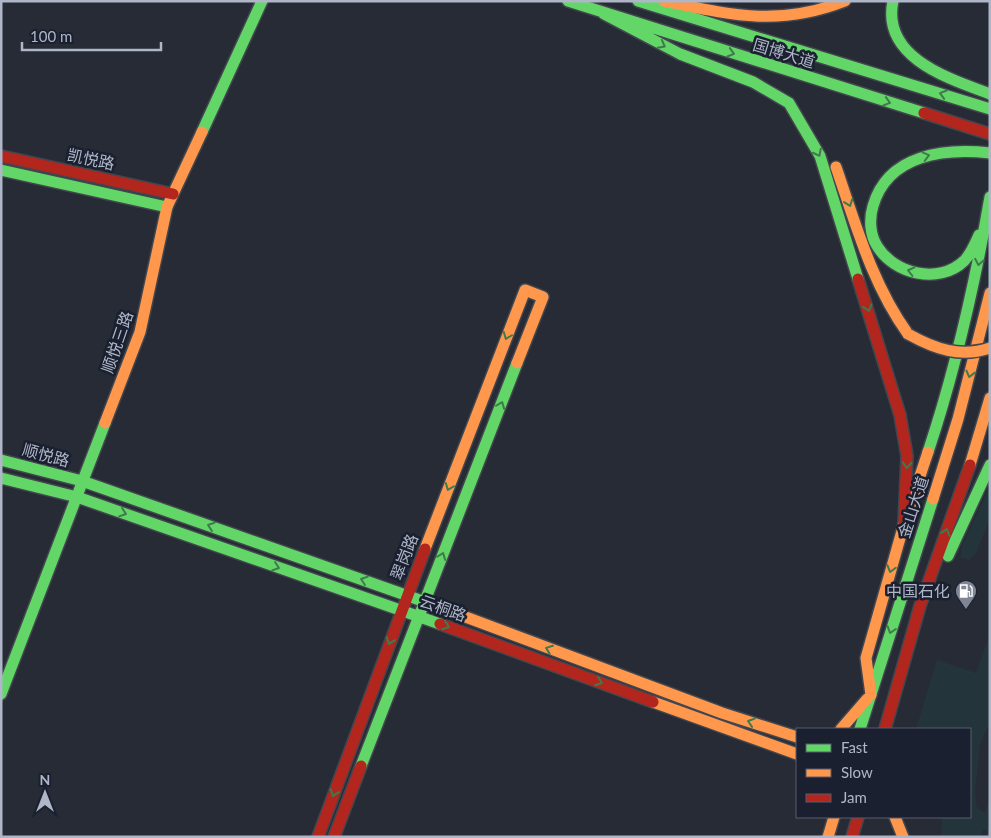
<svg xmlns="http://www.w3.org/2000/svg" width="991" height="838" viewBox="0 0 991 838" font-family="Lato,'Noto Sans SC',sans-serif">
<style>
.green{fill:#23353b}
.lines{fill:none;stroke-linecap:round;stroke-linejoin:round}
.fast-casing{stroke:#42464e;stroke-width:14}
.slow-casing{stroke:#42464e;stroke-width:14}
.jam-casing{stroke:#42464e;stroke-width:14}
.fast{stroke:#63d668;stroke-width:11}
.slow{stroke:#ff974d;stroke-width:11}
.jam{stroke:#b3261e;stroke-width:11}
.slow-bridge-casing{stroke:#434751;stroke-width:14;stroke-linecap:butt}
.slow-bridge{stroke:#ff974d;stroke-width:11}
.oneway{stroke:#3e7b4c}
.labels{text-anchor:middle;stroke-width:5;stroke-linejoin:round;paint-order:stroke}
.street-label{font-size:16px;fill:#afb6c7;stroke:#1a2030}
.poi-label{font-size:16px;fill:#afb6c7;stroke:#1a2030;text-anchor:end}
</style>
<rect width="100%" height="100%" fill="#262b35"/>
<path class="green" d="M 990,486 L 990,518 L 976,553 L 969,560 L 960,557 L 962,546 Z
M 990,634 L 990,722 L 980,744 L 975,792 L 977,808 L 985,813 L 990,796 L 990,837 L 987,837 L 987,830 L 984,829 L 979,837 L 941,837 L 942,817 L 970,817 L 970,729 L 916,729 L 937,660 L 976,673 Z"/>
<g class="lines">
<g class="fast-casing">
<path id="fast" d="M 568,1 L 924,113
M 638,1 L 990,109
M 893,1 C 881,58 950,79 990,94
M 604,14 L 680,54 L 753,82 L 789,103 L 820,156 L 858,279
M 202,132 L 262,1
M 1,170 L 167,207
M 979,235 C 975,244 971,254 964,261 C 939,285 894,274 877,246 C 870,235 869,219 873,206 C 888,154 945,148 990,153
M 928,452 C 956,368 975,283 990,197
M 1,460 L 82,481 L 431,604
M 1,478 L 77,497 L 440,624
M 948,556 L 990,465
M 1,694 L 105,423
M 860,729 L 933,499
M 361,766 L 517,363"/>
</g>
<g class="slow-casing">
<path id="slow" d="M 664,1 C 731,15 779,27 845,1
M 836,167 C 856,225 872,284 908,334
M 105,423 L 140,332 L 167,207 L 202,132
M 970,465 L 990,398
M 933,499 L 958,419 L 990,293
M 425,549 L 525,290 L 543,297 L 517,363
M 431,604 L 722,713 L 797,737
M 871,695 L 866,658 L 904,524 L 928,452
M 653,702 L 797,754
M 841,729 L 867,699
M 895,817 L 903,837
M 828,837 L 834,817"/>
</g>
<g class="jam-casing">
<path id="jam" d="M 924,113 L 990,134
M 1,156 L 173,194
M 858,279 L 900,415 L 907,456 L 904,524
M 440,624 L 653,702
M 885,729 L 920,606 L 970,465
M 318,837 L 425,549
M 334,837 L 361,766
M 852,837 L 858,817"/>
</g>
<use href="#fast" class="fast"/>
<use href="#slow" class="slow"/>
<use href="#jam" class="jam"/>
<g class="slow-bridge-casing">
<path id="slow-bridge" d="M 908,334 C 935,349 960,358 990,348"/>
</g>
<use href="#slow-bridge" class="slow-bridge"/>
</g>
<defs><path id="oneway-chevron" d="M-2-3.5L2.5 0L-2 3.5" fill="none" stroke-width="1.6" stroke-linecap="round" stroke-linejoin="round" transform="scale(1.25)"/></defs>
<g class="oneway">
<use href="#oneway-chevron" transform="translate(662 45) rotate(28)"/>
<use href="#oneway-chevron" transform="translate(731 53) rotate(17)"/>
<use href="#oneway-chevron" transform="translate(943 94) rotate(-163)"/>
<use href="#oneway-chevron" transform="translate(887 102) rotate(17)"/>
<use href="#oneway-chevron" transform="translate(818 153) rotate(63)"/>
<use href="#oneway-chevron" transform="translate(926 156) rotate(-15)"/>
<use href="#oneway-chevron" transform="translate(849 203) rotate(70)"/>
<use href="#oneway-chevron" transform="translate(979 262) rotate(100)"/>
<use href="#oneway-chevron" transform="translate(911 271) rotate(-166)"/>
<use href="#oneway-chevron" transform="translate(868 308) rotate(73)"/>
<use href="#oneway-chevron" transform="translate(507 336) rotate(111)"/>
<use href="#oneway-chevron" transform="translate(970 374) rotate(104)"/>
<use href="#oneway-chevron" transform="translate(501 405) rotate(-69)"/>
<use href="#oneway-chevron" transform="translate(907 465) rotate(93)"/>
<use href="#oneway-chevron" transform="translate(449 487) rotate(111)"/>
<use href="#oneway-chevron" transform="translate(123 513) rotate(19)"/>
<use href="#oneway-chevron" transform="translate(211 526) rotate(-161)"/>
<use href="#oneway-chevron" transform="translate(946 532) rotate(-71)"/>
<use href="#oneway-chevron" transform="translate(442 556) rotate(-69)"/>
<use href="#oneway-chevron" transform="translate(276 567) rotate(19)"/>
<use href="#oneway-chevron" transform="translate(891 569) rotate(106)"/>
<use href="#oneway-chevron" transform="translate(364 580) rotate(-161)"/>
<use href="#oneway-chevron" transform="translate(446 626) rotate(20)"/>
<use href="#oneway-chevron" transform="translate(891 630) rotate(108)"/>
<use href="#oneway-chevron" transform="translate(390 641) rotate(110)"/>
<use href="#oneway-chevron" transform="translate(549 649) rotate(-159)"/>
<use href="#oneway-chevron" transform="translate(599 682) rotate(20)"/>
<use href="#oneway-chevron" transform="translate(751 722) rotate(-162)"/>
<use href="#oneway-chevron" transform="translate(334 793) rotate(110)"/>
</g>
<defs>
<g id="fuel-pin" transform="scale(1.125)"><path d="M0 17L-7.5 6A9.5 9.5 0 1 1 7.5 6Z" fill="#7f8594" stroke="#1a2030"/><path d="M-5.5-6h7V0h2V4h1.3V-2.5L3-4.5l.8-.8L6-3V5H2.5V1h-1V6h-7ZM-4.2-4.7v3.2H.2V-4.7Z" fill="#fff"/></g>
</defs>
<g fill-rule="evenodd">
<use href="#fuel-pin" x="966" y="591"/>
</g>
<g class="labels">
<g class="street-label">
<text transform="translate(784 53) rotate(17)" y="6">国博大道</text>
<text transform="translate(91 159) rotate(12)" y="6">凯悦路</text>
<text transform="translate(117 342) rotate(-71)" y="6">顺悦三路</text>
<text transform="translate(46 455) rotate(15)" y="6">顺悦路</text>
<text transform="translate(913 507) rotate(-72)" y="6">金山大道</text>
<text transform="translate(404 557) rotate(-69)" y="6">翠岗路</text>
<text transform="translate(443 608) rotate(20)" y="6">云桐路</text>
</g>
<g class="poi-label">
<text x="950" y="597">中国石化</text>
</g>
</g>
<rect width="991" height="838" fill="none" stroke="#afb6c7" stroke-width="5"/>
<rect x="796" y="728" width="175" height="90" fill="#1a2030" stroke="#565c6c"/>
<rect x="806" y="744" width="25" height="8" fill="#63d668" stroke="#565c6c"/>
<text x="841" y="753" font-size="15" fill="#afb6c7">Fast</text>
<rect x="806" y="769" width="25" height="8" fill="#ff974d" stroke="#565c6c"/>
<text x="841" y="778" font-size="15" fill="#afb6c7">Slow</text>
<rect x="806" y="794" width="25" height="8" fill="#b3261e" stroke="#565c6c"/>
<text x="841" y="803" font-size="15" fill="#afb6c7">Jam</text>
<g transform="translate(45 793)" stroke="#1a2030" stroke-width="4" paint-order="stroke">
<path d="M0-4L9 19L0 12L-9 19Z" fill="#afb6c7"/>
<text y="-8" font-size="14" font-weight="bold" text-anchor="middle" fill="#afb6c7">N</text>
</g>
<path d="M22 42v8h139v-8" fill="none" stroke="#afb6c7" stroke-width="2.5"/>
<text x="30" y="42" font-size="15" fill="#afb6c7" stroke="#1a2030" stroke-width="4" paint-order="stroke">100 m</text>
</svg>
